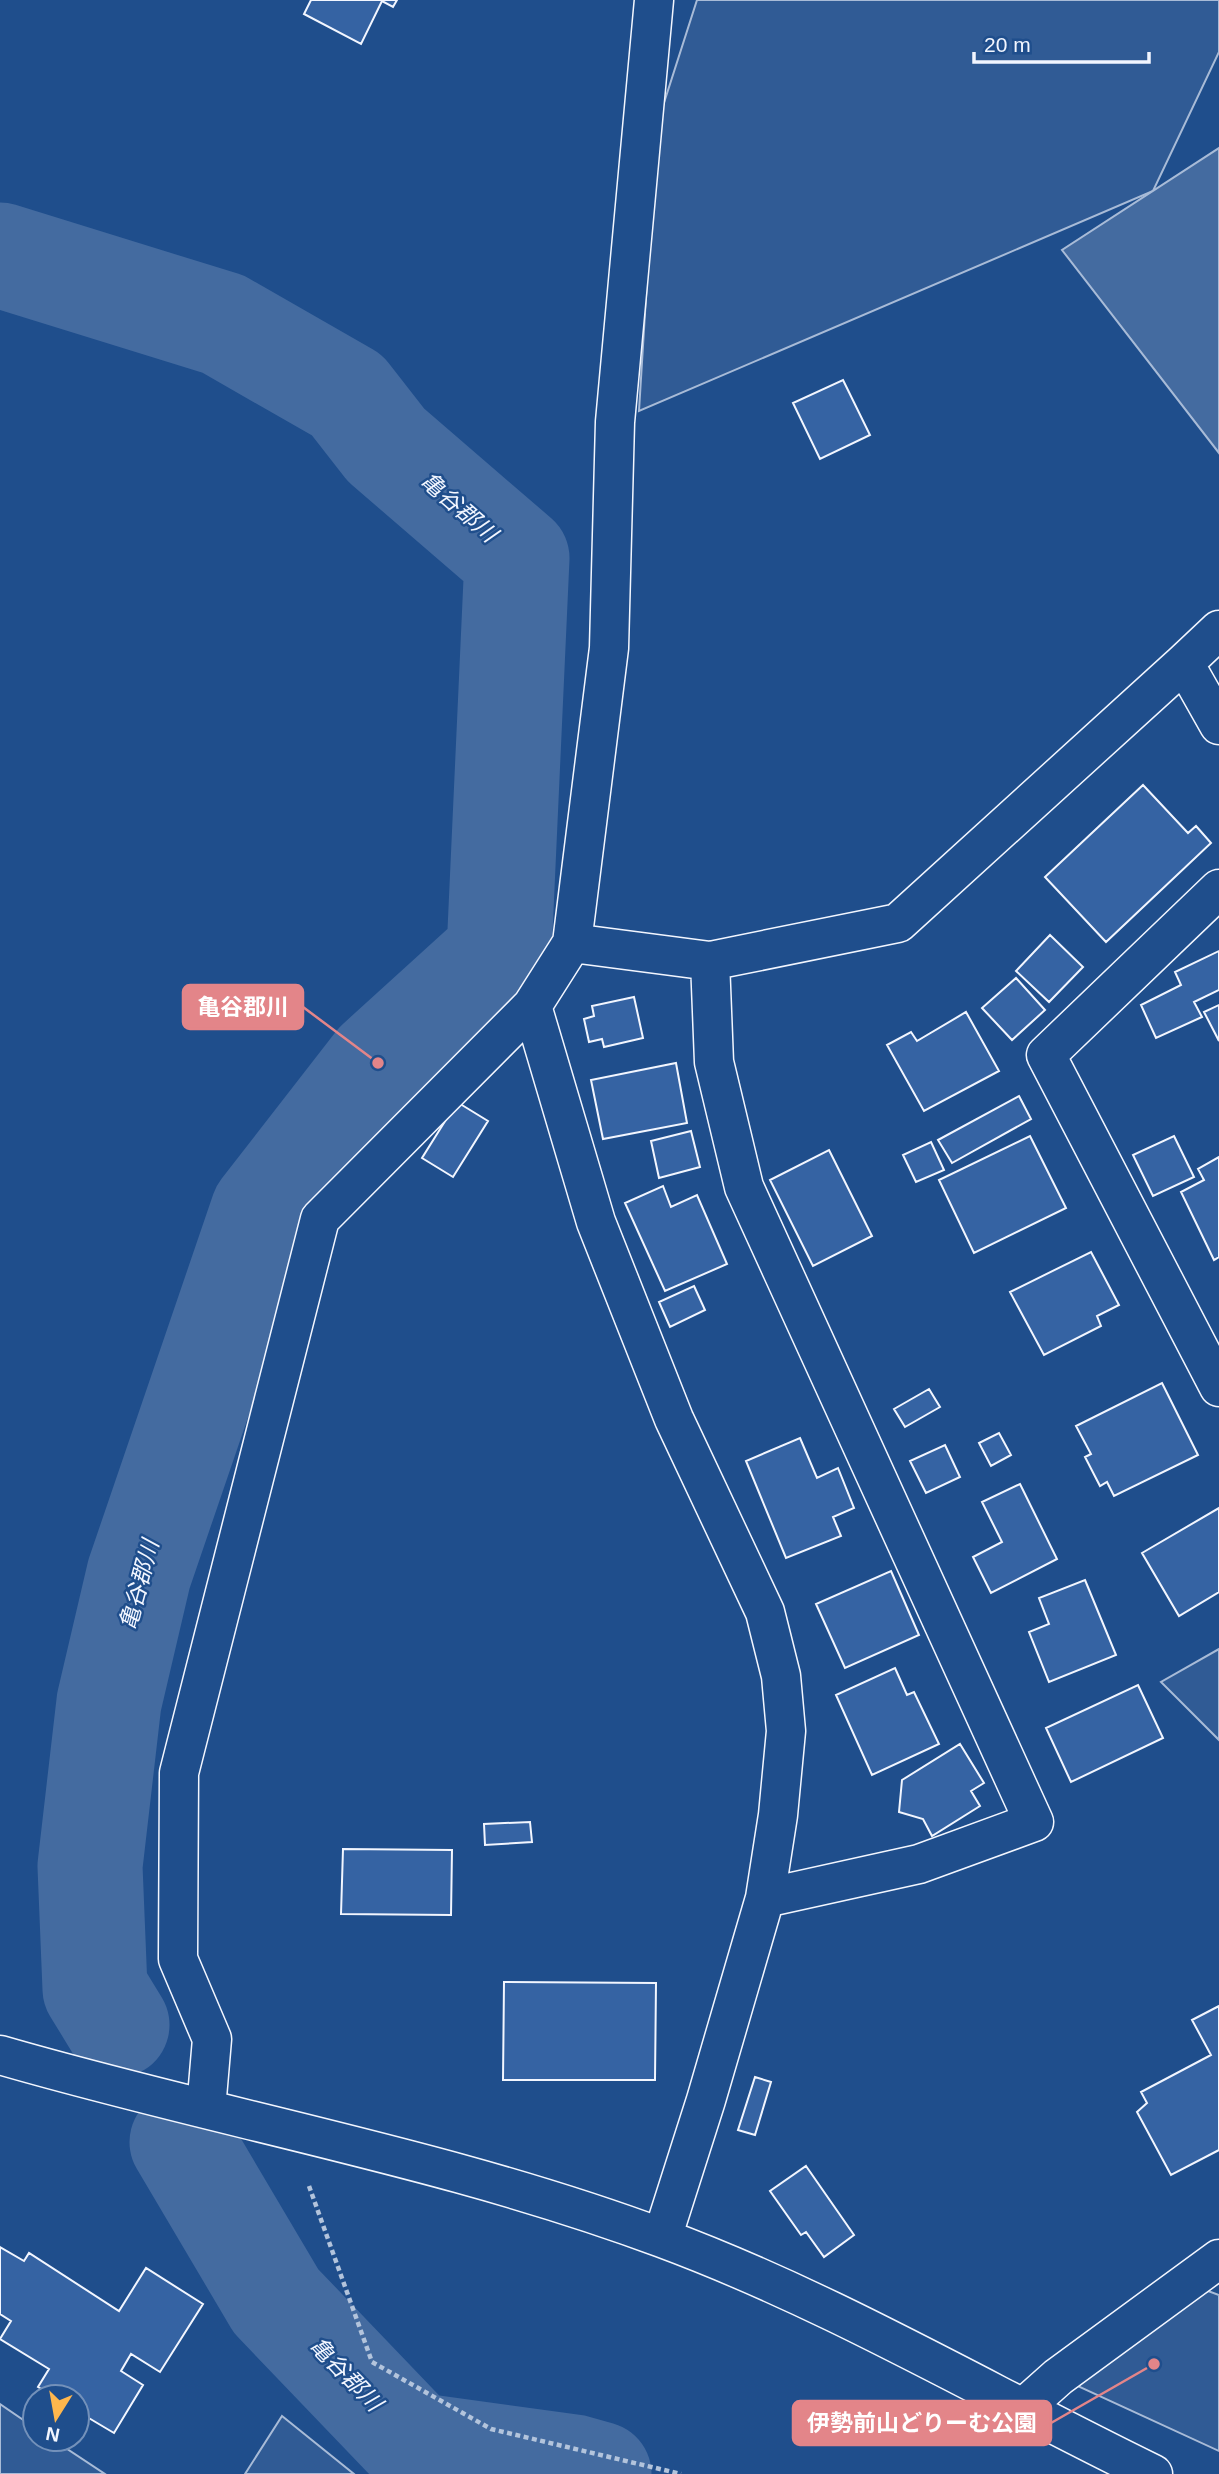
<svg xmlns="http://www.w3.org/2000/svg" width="1219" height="2474" viewBox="0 0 1219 2474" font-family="Helvetica,'Noto Sans JP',sans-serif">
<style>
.built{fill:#305b95;stroke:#a8bbd7;stroke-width:2}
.water{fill:#446ba0;stroke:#a8bbd7;stroke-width:2}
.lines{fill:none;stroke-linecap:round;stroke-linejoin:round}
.river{stroke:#446ba0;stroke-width:105}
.building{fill:#3563a3;stroke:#f2f6ff;stroke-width:2}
.minor-casing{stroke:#f2f6ff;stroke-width:41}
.path{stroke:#b3c4dc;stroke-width:4.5;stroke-dasharray:5 3.5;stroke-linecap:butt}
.minor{stroke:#1f4e8c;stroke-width:38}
.labels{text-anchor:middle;stroke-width:5;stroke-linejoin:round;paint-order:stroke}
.water-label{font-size:23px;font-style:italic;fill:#f2f6ff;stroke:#1f4e8c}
.leader{fill:none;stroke:#e38589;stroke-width:2.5}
.callout-dot{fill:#e38589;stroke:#1f4e8c;stroke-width:2.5}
.callout{fill:#e38589;stroke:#e38589;stroke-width:2.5}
.callout-label{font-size:23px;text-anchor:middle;font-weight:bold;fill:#fff}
</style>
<rect width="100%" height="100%" fill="#1f4e8c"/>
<path class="built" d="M 697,0 L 1219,0 L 1219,52 L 1153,191 L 639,411 L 651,215 L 662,109 Z
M 1219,1649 L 1219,1740 L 1161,1682 Z
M 1208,2291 L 1219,2295 L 1219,2451 L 1058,2377 Z
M 0,2404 L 35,2428 L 35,2439 L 52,2439 L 105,2474 L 0,2474 Z
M 282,2416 L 354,2474 L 245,2474 Z"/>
<path class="water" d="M 1219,148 L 1219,453 L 1062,250 Z"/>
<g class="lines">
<path class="river" d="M 0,255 L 223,324 L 347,395 L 386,445 L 517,558 L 499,953 L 378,1063 L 263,1211 L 139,1574 L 109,1702 L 90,1866 L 95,1989 L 117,2025
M 182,2142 L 276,2301 L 414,2445 L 574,2467 L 599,2474"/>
</g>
<path class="building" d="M 311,0 L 397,0 L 393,7 L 382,1 L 361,44 L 304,14 Z
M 843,380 L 870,435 L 820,459 L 793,403 Z
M 1143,785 L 1188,833 L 1196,826 L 1211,843 L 1106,942 L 1045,877 Z
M 1050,935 L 1083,967 L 1049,1002 L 1016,971 Z
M 1219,951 L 1219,990 L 1194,1002 L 1202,1017 L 1156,1038 L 1141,1005 L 1181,985 L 1175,972 Z
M 1016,978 L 1045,1010 L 1012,1040 L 982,1008 Z
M 634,997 L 643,1038 L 604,1047 L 602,1039 L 589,1042 L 584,1019 L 594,1016 L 592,1006 Z
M 1219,1005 L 1219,1041 L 1204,1012 Z
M 966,1012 L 999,1071 L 924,1111 L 887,1045 L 911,1032 L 917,1041 Z
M 676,1063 L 687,1123 L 603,1139 L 591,1080 Z
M 1019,1096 L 1031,1119 L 952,1163 L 938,1140 Z
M 457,1102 L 488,1121 L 453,1177 L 422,1158 Z
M 691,1131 L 700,1167 L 659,1178 L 651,1141 Z
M 1030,1136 L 1066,1208 L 974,1253 L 939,1180 Z
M 1174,1136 L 1194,1177 L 1153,1196 L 1133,1155 Z
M 931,1142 L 944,1170 L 916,1182 L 903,1155 Z
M 829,1150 L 872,1236 L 813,1266 L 770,1180 Z
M 1219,1157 L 1219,1257 L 1214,1260 L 1181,1192 L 1204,1180 L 1198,1169 Z
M 663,1186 L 671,1207 L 697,1195 L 727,1264 L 665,1291 L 625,1203 Z
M 1091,1252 L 1119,1305 L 1097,1316 L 1101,1326 L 1044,1355 L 1010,1292 Z
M 694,1286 L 705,1310 L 670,1327 L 659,1302 Z
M 1162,1383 L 1198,1455 L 1114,1496 L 1107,1482 L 1100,1486 L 1085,1457 L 1091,1454 L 1076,1426 Z
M 929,1389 L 940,1407 L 905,1427 L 894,1409 Z
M 999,1433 L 1011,1455 L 991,1466 L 979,1443 Z
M 800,1438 L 817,1478 L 838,1468 L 854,1508 L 833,1517 L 841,1536 L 786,1558 L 746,1461 Z
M 945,1445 L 960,1477 L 926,1493 L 910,1461 Z
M 1020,1484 L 1057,1559 L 991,1593 L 973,1557 L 1002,1542 L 982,1502 Z
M 1219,1508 L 1219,1592 L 1179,1616 L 1142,1553 Z
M 891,1571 L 919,1635 L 845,1668 L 816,1604 Z
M 1085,1580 L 1116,1655 L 1049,1682 L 1029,1632 L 1049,1624 L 1039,1598 Z
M 895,1668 L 907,1695 L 914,1692 L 939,1744 L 872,1775 L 836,1695 Z
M 1138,1685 L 1163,1738 L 1071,1782 L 1046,1728 Z
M 960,1744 L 984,1783 L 971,1791 L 980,1806 L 932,1836 L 923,1819 L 899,1812 L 902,1780 Z
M 530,1822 L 532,1842 L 485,1845 L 484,1824 Z
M 343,1849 L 452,1850 L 451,1915 L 341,1914 Z
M 504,1982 L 656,1983 L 655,2080 L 503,2080 Z
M 1219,2006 L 1219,2150 L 1171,2175 L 1137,2112 L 1147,2103 L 1141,2092 L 1211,2055 L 1192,2020 Z
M 755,2077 L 771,2082 L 755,2135 L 738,2130 Z
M 806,2166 L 854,2235 L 824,2257 L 806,2232 L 801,2235 L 770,2191 Z
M 0,2247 L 24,2261 L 29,2253 L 119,2311 L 146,2268 L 203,2304 L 160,2372 L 131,2354 L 121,2371 L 143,2385 L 114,2433 L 77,2411 L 77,2397 L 55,2397 L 38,2387 L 49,2369 L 0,2339 L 11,2321 L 0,2314 Z"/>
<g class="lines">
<g class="minor-casing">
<path id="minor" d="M 654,0 L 615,422 L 609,648 L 572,943 L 532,1006 L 596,1222 L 674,1419 L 765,1612 L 781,1676 L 786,1731 L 778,1815 L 765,1898 L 706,2100 L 662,2238
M 1184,663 L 1219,630
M 1219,889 L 1046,1055 L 1219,1387
M 572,943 L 710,961 L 898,923 L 1184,663 L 1219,725
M 710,961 L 714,1062 L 744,1187 L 1034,1822 L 919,1864 L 765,1898
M 0,2055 C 220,2119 447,2158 662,2238 C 832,2301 990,2395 1153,2474
M 206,2109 L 212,2039 L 178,1959 L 179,1773 L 320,1219 L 532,1006
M 1021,2410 L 1058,2377 L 1219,2259"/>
</g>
<path class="path" d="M 309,2186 L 372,2362 L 491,2429 L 681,2474"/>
<use href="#minor" class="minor"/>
</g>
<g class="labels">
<g class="water-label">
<text transform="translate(459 507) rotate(41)" y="8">亀谷郡川</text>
<text transform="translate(139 1585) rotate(-75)" y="8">亀谷郡川</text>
<text transform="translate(346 2374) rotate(46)" y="8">亀谷郡川</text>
</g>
</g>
<path class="leader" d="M378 1063L303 1007M1154 2364L1051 2423"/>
<g class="callout-dot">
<circle cx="378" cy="1063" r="7"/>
<circle cx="1154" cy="2364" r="7"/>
</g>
<g class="callout">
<rect x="183" y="985" width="120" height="44" rx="7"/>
<rect x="793" y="2401" width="258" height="44" rx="7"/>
</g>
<g class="callout-label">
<text x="243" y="1015">亀谷郡川</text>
<text x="922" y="2431">伊勢前山どりーむ公園</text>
</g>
<g transform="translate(56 2418) rotate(191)"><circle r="33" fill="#1f4e8c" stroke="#7391ba" stroke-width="2"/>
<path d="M0-5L12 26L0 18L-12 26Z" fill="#ffb74d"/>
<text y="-10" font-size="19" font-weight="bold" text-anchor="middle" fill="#f2f6ff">N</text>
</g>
<path d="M974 52v10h175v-10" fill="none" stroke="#f2f6ff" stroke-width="3.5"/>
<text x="984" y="52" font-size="21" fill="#f2f6ff" stroke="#1f4e8c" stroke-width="5" paint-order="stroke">20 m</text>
</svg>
